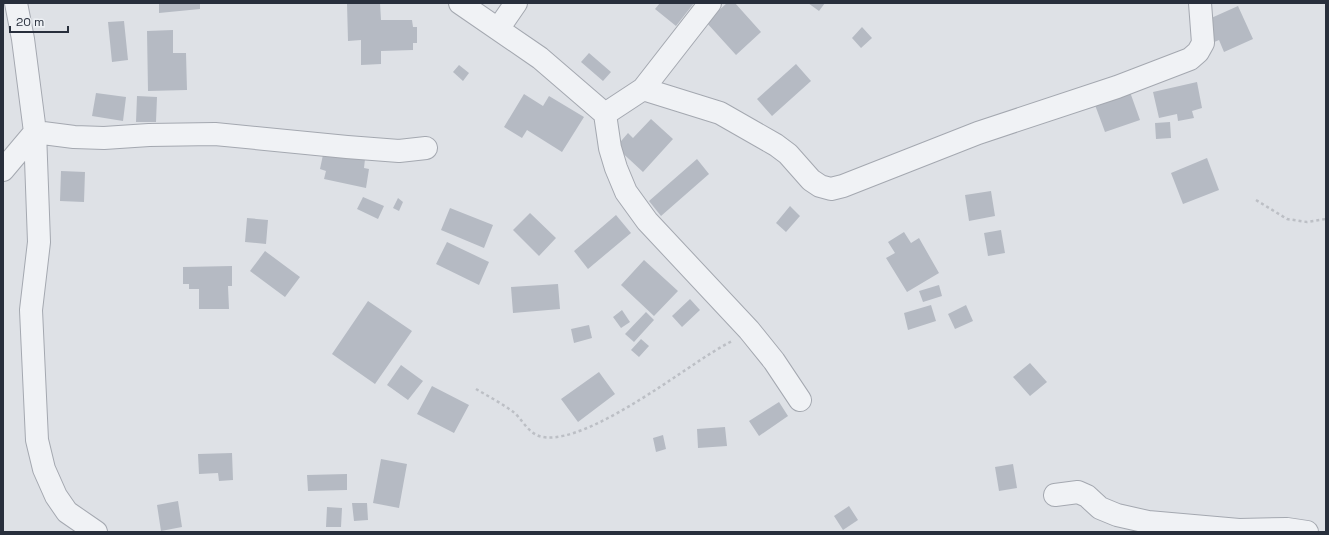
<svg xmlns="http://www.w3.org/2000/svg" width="1329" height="535" viewBox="0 0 1329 535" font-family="'Space Grotesk',sans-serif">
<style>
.building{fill:#b5bac3}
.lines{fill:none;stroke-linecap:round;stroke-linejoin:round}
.street-casing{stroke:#a4a8b0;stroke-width:24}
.path{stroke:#bcbfc5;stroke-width:2.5;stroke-dasharray:3 3;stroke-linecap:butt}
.street{stroke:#f0f2f5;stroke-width:22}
</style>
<rect width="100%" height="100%" fill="#dee1e6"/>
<path class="building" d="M 159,3 L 200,3 L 200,9 L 159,13 Z
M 347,3 L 380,3 L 381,20 L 412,20 L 413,27 L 417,27 L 417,43 L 413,43 L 413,50 L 381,51 L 381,64 L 361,65 L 361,40 L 348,41 Z
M 660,3 L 694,3 L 676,26 L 655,9 Z
M 727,3 L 735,3 L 761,32 L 736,55 L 706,22 Z
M 808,3 L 825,3 L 819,11 Z
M 1238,6 L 1253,39 L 1224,52 L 1219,40 L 1212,43 L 1209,19 Z
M 124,21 L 128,60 L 112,62 L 108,22 Z
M 862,27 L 872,38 L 861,48 L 852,38 Z
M 173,30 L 173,53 L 186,53 L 187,90 L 148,91 L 147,31 Z
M 589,53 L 611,72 L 603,81 L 581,62 Z
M 796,64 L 811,81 L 772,116 L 757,99 Z
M 459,65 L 469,73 L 463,81 L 453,72 Z
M 1197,82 L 1202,108 L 1192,111 L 1194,118 L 1178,121 L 1177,114 L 1159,118 L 1153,92 Z
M 1130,92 L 1140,120 L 1105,132 L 1095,105 Z
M 96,93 L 126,97 L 123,121 L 92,116 Z
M 524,94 L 543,106 L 549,96 L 584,117 L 562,152 L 527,130 L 522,138 L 504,127 Z
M 137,96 L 157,97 L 156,122 L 136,122 Z
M 651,119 L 673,139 L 643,172 L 616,147 L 628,133 L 633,138 Z
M 1170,122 L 1171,138 L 1156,139 L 1155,123 Z
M 324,150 L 365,159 L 364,168 L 369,169 L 366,188 L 324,179 L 326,171 L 320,169 Z
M 1207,158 L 1219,190 L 1183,204 L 1171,173 Z
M 697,159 L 709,174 L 661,216 L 649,201 Z
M 61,171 L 85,172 L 84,202 L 60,201 Z
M 991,191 L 995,216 L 969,221 L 965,195 Z
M 363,197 L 384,206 L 378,219 L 357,209 Z
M 398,198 L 403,202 L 399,211 L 393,208 Z
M 790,206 L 800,216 L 786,232 L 776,223 Z
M 450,208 L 493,225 L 484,248 L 441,230 Z
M 530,213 L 556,238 L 539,256 L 513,230 Z
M 616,215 L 631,233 L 588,269 L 574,251 Z
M 247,218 L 268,220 L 266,244 L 245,242 Z
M 1001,230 L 1005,253 L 988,256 L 984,233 Z
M 904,232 L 911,243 L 919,238 L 939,273 L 907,292 L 886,258 L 895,253 L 888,242 Z
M 447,242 L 489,262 L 479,285 L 436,264 Z
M 265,251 L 300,277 L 285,297 L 250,271 Z
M 644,260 L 678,291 L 654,316 L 621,285 Z
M 232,266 L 232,286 L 228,286 L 229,309 L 199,309 L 199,289 L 189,289 L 189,284 L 183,284 L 183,267 Z
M 558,284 L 560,309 L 513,313 L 511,287 Z
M 939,285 L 942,296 L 923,302 L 919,291 Z
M 690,299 L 700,310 L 682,327 L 672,316 Z
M 368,301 L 412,331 L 375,384 L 332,354 Z
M 931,305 L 936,321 L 908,330 L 904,313 Z
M 966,305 L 973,321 L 955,329 L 948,314 Z
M 622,310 L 630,322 L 621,328 L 613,317 Z
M 646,312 L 654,320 L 634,342 L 625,334 Z
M 589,325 L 592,338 L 574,343 L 571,329 Z
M 641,339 L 649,346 L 639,357 L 631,350 Z
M 1030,363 L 1047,382 L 1030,396 L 1013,377 Z
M 401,365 L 423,381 L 408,400 L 387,385 Z
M 599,372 L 615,394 L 578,422 L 561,399 Z
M 432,386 L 469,405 L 454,433 L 417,414 Z
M 779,402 L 788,416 L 759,436 L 749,421 Z
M 725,427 L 727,446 L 698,448 L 697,429 Z
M 663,435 L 666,449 L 656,452 L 653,438 Z
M 232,453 L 233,480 L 219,481 L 218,473 L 199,474 L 198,454 Z
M 381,459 L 407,464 L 399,508 L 373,503 Z
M 1013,464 L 1017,488 L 999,491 L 995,467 Z
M 347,474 L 347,490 L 308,491 L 307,475 Z
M 178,501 L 182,527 L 161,531 L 157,505 Z
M 352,503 L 367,503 L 368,520 L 354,521 Z
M 849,506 L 858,520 L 843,530 L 834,516 Z
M 327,507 L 342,508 L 341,527 L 326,527 Z"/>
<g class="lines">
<g class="street-casing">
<path id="street" d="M 16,3 L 23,39 L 35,132 L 39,242 L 31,310 L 37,440 L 44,469 L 56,496 L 67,512 L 96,532
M 460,3 L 540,58 L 605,114 L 610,148 L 616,168 L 626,192 L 647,221 L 749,330 L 774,361 L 800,400
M 498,29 L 516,3
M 643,89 L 720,113 L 776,145 L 788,154 L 811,180 L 820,186 L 831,189 L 843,186 L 978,133 L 1117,87 L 1190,59 L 1198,52 L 1203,43 L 1200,3
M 605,114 L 643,89 L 710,3
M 3,170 L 35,132 L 74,137 L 104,138 L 149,135 L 215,134 L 347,147 L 399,151 L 426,148
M 1055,495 L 1078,492 L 1087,496 L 1100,508 L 1117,515 L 1148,522 L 1239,530 L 1287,529 L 1307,532"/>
</g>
<path class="path" d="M 1256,200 L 1287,219 L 1307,222 L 1326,219
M 476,389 C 488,396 501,403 512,411 C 521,417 527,432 539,436 C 576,448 662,385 693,365 C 706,356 719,348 732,341"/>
<use href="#street" class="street"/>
</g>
<rect width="1329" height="535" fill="none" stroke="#282f3c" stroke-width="8"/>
<path d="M10 26v6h58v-6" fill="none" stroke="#282f3c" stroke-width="2"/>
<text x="16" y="26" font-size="12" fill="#282f3c" stroke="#edf0f4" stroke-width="3" paint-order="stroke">20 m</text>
</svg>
